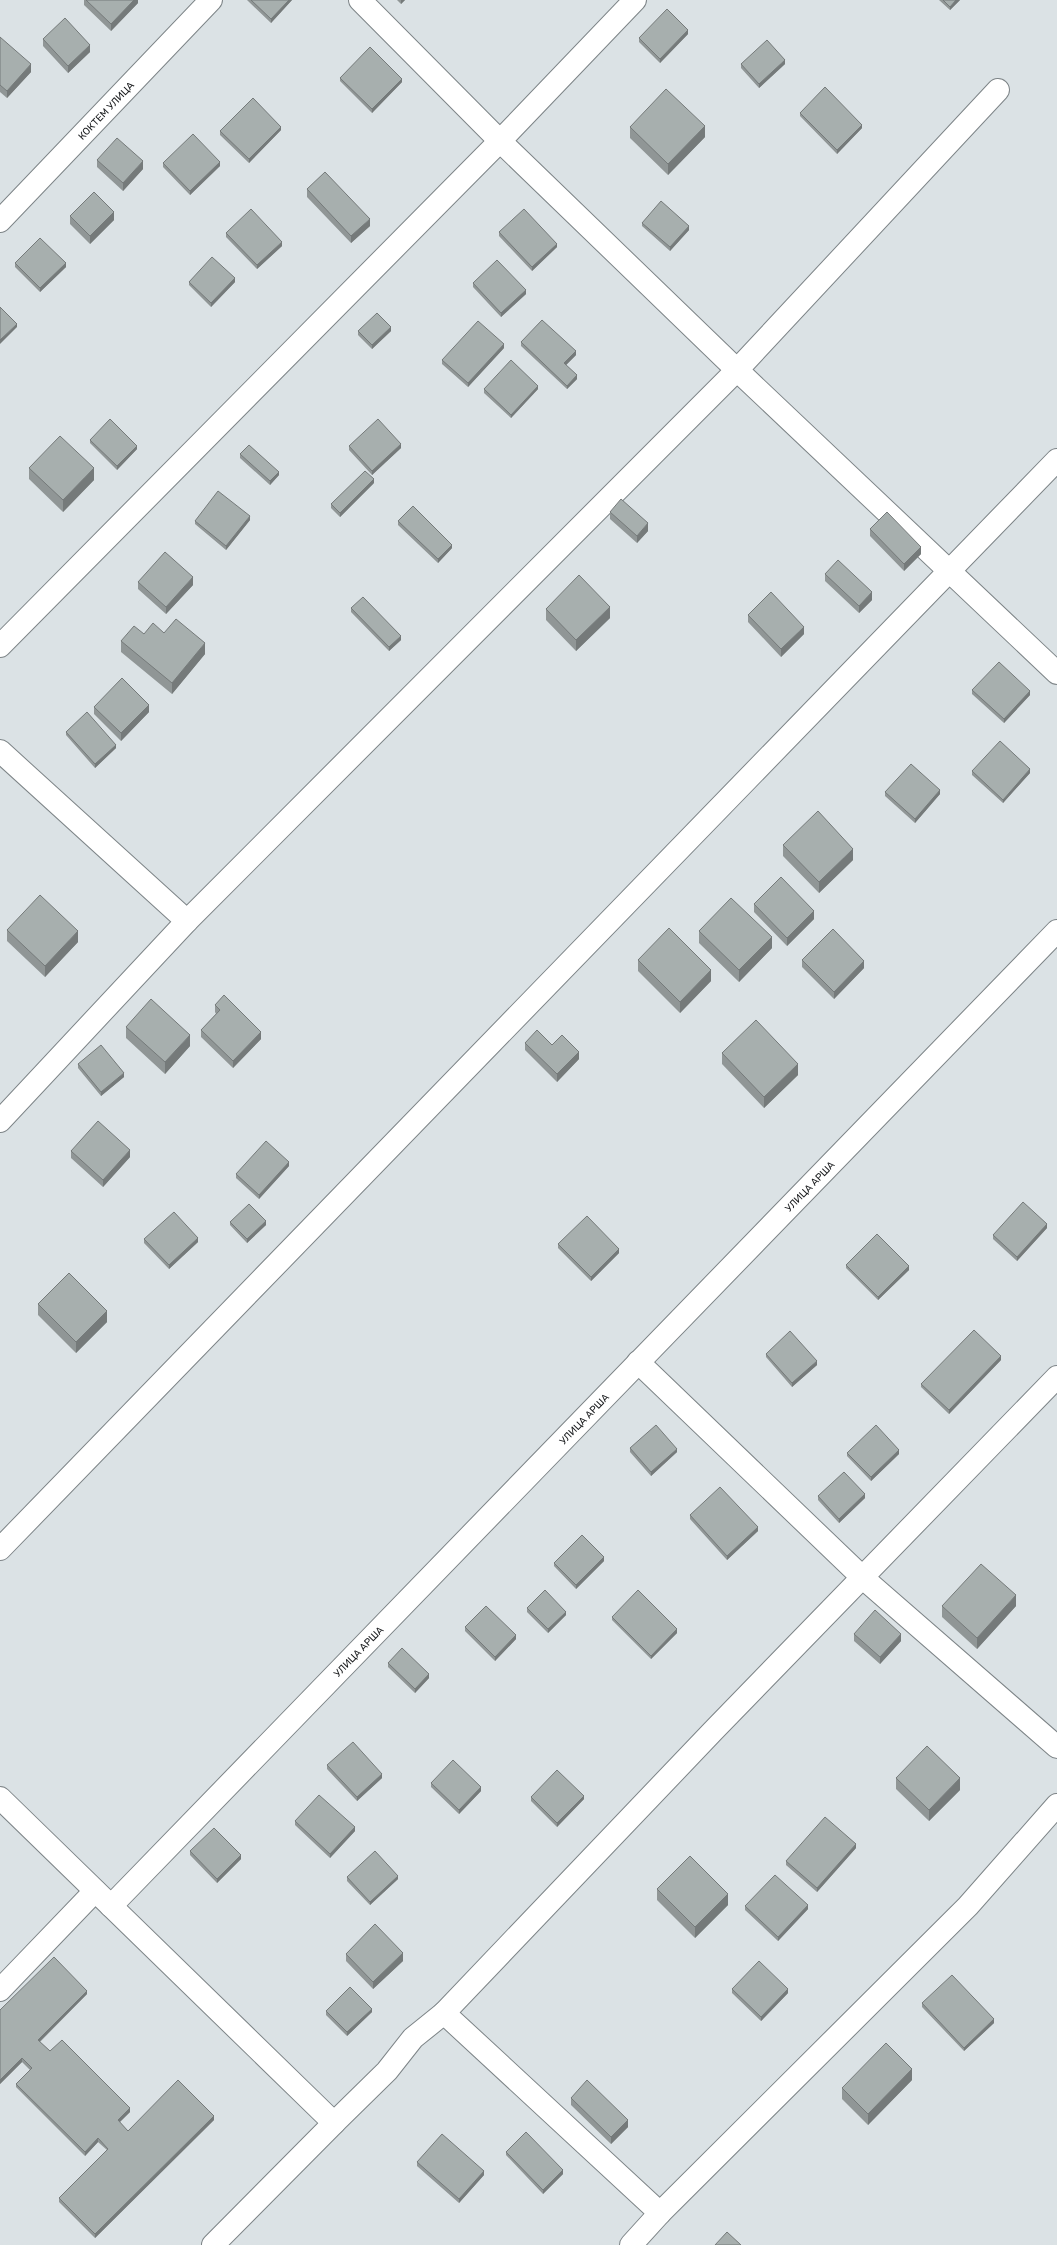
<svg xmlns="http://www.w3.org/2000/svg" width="1057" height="2245" viewBox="0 0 1057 2245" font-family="Rubik,sans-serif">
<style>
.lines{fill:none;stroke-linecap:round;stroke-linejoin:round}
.minor-casing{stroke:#7d8487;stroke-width:24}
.minor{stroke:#fff;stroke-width:22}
.wall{fill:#909696}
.shaded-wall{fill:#757a7a}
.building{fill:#a7afae;stroke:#757a7a}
.labels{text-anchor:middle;stroke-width:4;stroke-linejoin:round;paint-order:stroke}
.street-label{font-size:10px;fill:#191b1d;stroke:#fff}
</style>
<rect width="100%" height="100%" fill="#dbe2e5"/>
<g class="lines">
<g class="minor-casing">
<g id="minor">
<path d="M 360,0 L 500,141 L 737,370 L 1057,673"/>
<path id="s1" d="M 0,221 L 211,0"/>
<path d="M 0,646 L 500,141 L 635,0"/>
<path d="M 0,751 L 187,921"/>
<path d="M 0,1121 L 187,921 L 737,370 L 998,90"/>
<path d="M 638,1362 L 863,1578 L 1057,1747"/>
<path d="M 0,1549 L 1057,460"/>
<path d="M 0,1798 L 334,2123 L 387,2071 L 413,2038 L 444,2013 L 713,1731 L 1057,1377"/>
<path id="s2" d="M 111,1906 L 1057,931"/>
<path d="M 0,1990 L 95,1891"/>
<path d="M 444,2013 L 660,2213"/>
<path d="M 213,2245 L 334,2123"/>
<path d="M 631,2245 L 660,2213 L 968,1906 L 1057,1805"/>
</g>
</g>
<use href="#minor" class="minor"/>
</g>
<path class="wall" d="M 84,0 L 138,0 L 138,3 L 111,31 L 84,5 Z
M 247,0 L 292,0 L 271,23 Z
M 397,0 L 405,0 L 401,4 Z
M 939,0 L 960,0 L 950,10 Z
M 688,34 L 660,63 L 639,42 L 639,38 Z
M 0,37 L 31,72 L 7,98 L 0,92 Z
M 43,39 L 90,52 L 68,73 L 43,46 Z
M 741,64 L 785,64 L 759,88 L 741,68 Z
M 340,78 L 402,82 L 372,113 L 340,81 Z
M 800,113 L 862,128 L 837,154 L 800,116 Z
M 630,127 L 705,137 L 668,175 L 630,138 Z
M 281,130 L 249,163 L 220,135 L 220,131 Z
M 97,160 L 143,169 L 123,191 L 97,167 Z
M 163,163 L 220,166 L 190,195 L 163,167 Z
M 307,189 L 370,226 L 351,243 L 307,197 Z
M 70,216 L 114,220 L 90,244 L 70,224 Z
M 642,223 L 689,230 L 670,251 L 642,226 Z
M 499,232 L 557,247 L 532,271 L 499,236 Z
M 226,233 L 282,246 L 257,269 L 226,237 Z
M 15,263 L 66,267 L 40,292 L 15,267 Z
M 189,282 L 235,282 L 211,307 L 189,285 Z
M 473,283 L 526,294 L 501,317 L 473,287 Z
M 358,331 L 391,331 L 372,349 L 358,335 Z
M 521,342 L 576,355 L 566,365 L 577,379 L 567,389 L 521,346 Z
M 504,348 L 468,387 L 442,364 L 442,360 Z
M 484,389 L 538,389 L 511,418 L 484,393 Z
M 90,440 L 137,449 L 117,470 L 90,443 Z
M 349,446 L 401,448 L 372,475 L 349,450 Z
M 240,454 L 279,475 L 270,485 L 240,458 Z
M 29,468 L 94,480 L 63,512 L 29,479 Z
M 374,483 L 340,517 L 331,508 L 331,504 Z
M 610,512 L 648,531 L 637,543 L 610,519 Z
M 250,520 L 226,550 L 195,524 L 195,521 Z
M 398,521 L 452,548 L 438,563 L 398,525 Z
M 870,529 L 921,554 L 904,571 L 870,536 Z
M 825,574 L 872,600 L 859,613 L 825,581 Z
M 138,582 L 193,585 L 166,614 L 138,589 Z
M 351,608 L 401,640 L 389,651 L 351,612 Z
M 546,609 L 610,618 L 576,651 L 546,620 Z
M 748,615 L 804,634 L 781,657 L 748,622 Z
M 164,633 L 205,654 L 172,694 L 121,652 L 121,641 L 144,634 Z
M 972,690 L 1030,695 L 1004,723 L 972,694 Z
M 94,707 L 149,712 L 121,741 L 94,714 Z
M 66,732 L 116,748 L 95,768 L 66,735 Z
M 972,771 L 1030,773 L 1003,803 L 972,775 Z
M 885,792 L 940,794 L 915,823 L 885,796 Z
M 783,845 L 853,860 L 819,893 L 783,856 Z
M 754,904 L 814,919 L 787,946 L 754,912 Z
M 7,930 L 78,942 L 45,977 L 7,941 Z
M 699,931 L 772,948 L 739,982 L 699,943 Z
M 638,960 L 711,981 L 680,1013 L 638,971 Z
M 802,960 L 864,968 L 834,999 L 802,967 Z
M 215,1005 L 261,1039 L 233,1068 L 201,1037 L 201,1030 L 216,1014 L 215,1012 Z
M 126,1027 L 190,1046 L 165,1074 L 126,1038 Z
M 525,1043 L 552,1045 L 579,1059 L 557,1082 L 525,1050 Z
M 722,1053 L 798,1075 L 764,1108 L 722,1064 Z
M 78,1064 L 124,1077 L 101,1096 L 78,1068 Z
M 71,1151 L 130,1157 L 103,1187 L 71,1158 Z
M 289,1166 L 259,1199 L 236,1178 L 236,1174 Z
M 230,1222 L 266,1225 L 247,1243 L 230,1225 Z
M 1047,1228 L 1017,1261 L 993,1239 L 993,1235 Z
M 144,1239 L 198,1242 L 169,1269 L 144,1243 Z
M 558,1244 L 619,1253 L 591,1281 L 558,1248 Z
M 846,1265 L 909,1270 L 878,1300 L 846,1268 Z
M 38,1304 L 107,1322 L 76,1353 L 38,1315 Z
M 766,1354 L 817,1365 L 792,1387 L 766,1357 Z
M 1001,1360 L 949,1414 L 921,1387 L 921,1384 Z
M 630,1448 L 677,1452 L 651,1476 L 630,1452 Z
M 847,1453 L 899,1454 L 871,1481 L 847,1456 Z
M 818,1496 L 865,1498 L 839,1523 L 818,1500 Z
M 690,1515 L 758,1531 L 727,1560 L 690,1519 Z
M 604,1561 L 576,1589 L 554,1566 L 554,1563 Z
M 942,1606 L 1016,1606 L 977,1649 L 942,1617 Z
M 527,1608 L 566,1615 L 548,1633 L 527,1612 Z
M 612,1617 L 677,1633 L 651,1659 L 612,1620 Z
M 465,1627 L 516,1639 L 495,1661 L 465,1631 Z
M 854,1634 L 901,1641 L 880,1664 L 854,1641 Z
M 388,1663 L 429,1678 L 415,1693 L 388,1667 Z
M 327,1765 L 382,1778 L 357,1801 L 327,1769 Z
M 896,1778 L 960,1790 L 929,1821 L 896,1789 Z
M 431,1783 L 481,1791 L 459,1814 L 431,1787 Z
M 531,1797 L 584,1799 L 557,1827 L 531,1801 Z
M 295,1821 L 355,1831 L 330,1858 L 295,1825 Z
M 856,1848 L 817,1892 L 786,1865 L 786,1861 Z
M 190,1851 L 241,1859 L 217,1883 L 190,1855 Z
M 347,1877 L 398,1879 L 370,1905 L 347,1881 Z
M 657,1889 L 728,1905 L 695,1938 L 657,1900 Z
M 745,1906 L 808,1909 L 778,1941 L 745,1910 Z
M 346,1954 L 403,1961 L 373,1989 L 346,1961 Z
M 732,1989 L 788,1993 L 761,2021 L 732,1993 Z
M 87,1994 L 40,2042 L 50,2051 L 130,2112 L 119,2122 L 128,2131 L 214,2120 L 95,2238 L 59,2202 L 59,2198 L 107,2150 L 98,2142 L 85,2156 L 16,2087 L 16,2084 L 30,2070 L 22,2062 L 0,2084 L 0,2010 Z
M 922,2003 L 994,2023 L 964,2051 L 922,2007 Z
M 326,2011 L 372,2012 L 347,2036 L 326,2015 Z
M 912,2080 L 868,2125 L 842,2099 L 842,2088 Z
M 571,2098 L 628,2127 L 611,2144 L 571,2105 Z
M 506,2152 L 563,2174 L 543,2194 L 506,2155 Z
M 417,2162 L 484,2175 L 459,2203 L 417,2166 Z"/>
<path class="shaded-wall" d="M 134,0 L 138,0 L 138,3 L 111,31 L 111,24 Z
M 289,0 L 292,0 L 271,23 L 271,19 Z
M 401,0 L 405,0 L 401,4 Z
M 956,0 L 960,0 L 950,10 L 950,7 Z
M 688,30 L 688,34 L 660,63 L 660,59 Z
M 90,45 L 90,52 L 68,73 L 68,66 Z
M 785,60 L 785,64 L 759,88 L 759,84 Z
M 31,64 L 31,72 L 7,98 L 7,91 Z
M 402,79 L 402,82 L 372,113 L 372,109 Z
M 862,125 L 862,128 L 837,154 L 837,150 Z
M 705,126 L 705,137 L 668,175 L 668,164 Z
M 281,127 L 281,130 L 249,163 L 249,159 Z
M 143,161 L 143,169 L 123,191 L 123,183 Z
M 220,162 L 220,166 L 190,195 L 190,191 Z
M 114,212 L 114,220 L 90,244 L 90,236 Z
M 370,219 L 370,226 L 351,243 L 351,236 Z
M 689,226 L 689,230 L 670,251 L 670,247 Z
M 282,242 L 282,246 L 257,269 L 257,265 Z
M 557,244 L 557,247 L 532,271 L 532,267 Z
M 66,263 L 66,267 L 40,292 L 40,288 Z
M 235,278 L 235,282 L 211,307 L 211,303 Z
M 526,290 L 526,294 L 501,317 L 501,313 Z
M 17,324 L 17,327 L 0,344 L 0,340 Z
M 391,327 L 391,331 L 372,349 L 372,345 Z
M 504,344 L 504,348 L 468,387 L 468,383 Z
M 576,351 L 576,355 L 564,367 L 564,363 Z
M 577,375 L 577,379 L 567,389 L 567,386 Z
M 538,386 L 538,389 L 511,418 L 511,415 Z
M 401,444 L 401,448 L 372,475 L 372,471 Z
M 137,446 L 137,449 L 117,470 L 117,466 Z
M 94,468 L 94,480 L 63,512 L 63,500 Z
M 279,472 L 279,475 L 270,485 L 270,481 Z
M 374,479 L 374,483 L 340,517 L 340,513 Z
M 250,516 L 250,520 L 226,550 L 226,546 Z
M 648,523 L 648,531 L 637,543 L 637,536 Z
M 452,545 L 452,548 L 438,563 L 438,559 Z
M 921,547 L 921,554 L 904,571 L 904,564 Z
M 193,577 L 193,585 L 166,614 L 166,607 Z
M 872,592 L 872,600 L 859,613 L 859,606 Z
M 610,607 L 610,618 L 576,651 L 576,640 Z
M 804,627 L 804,634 L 781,657 L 781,649 Z
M 401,636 L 401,640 L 389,651 L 389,647 Z
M 205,643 L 205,654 L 172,694 L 172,683 Z
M 1030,691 L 1030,695 L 1004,723 L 1004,719 Z
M 149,705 L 149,712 L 121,741 L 121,733 Z
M 116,745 L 116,748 L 95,768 L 95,764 Z
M 1030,769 L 1030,773 L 1003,803 L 1003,800 Z
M 940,790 L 940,794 L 915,823 L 915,819 Z
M 853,849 L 853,860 L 819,893 L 819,882 Z
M 814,911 L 814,919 L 787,946 L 787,938 Z
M 78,931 L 78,942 L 45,977 L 45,966 Z
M 772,937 L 772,948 L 739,982 L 739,970 Z
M 864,961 L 864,968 L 834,999 L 834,992 Z
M 711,970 L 711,981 L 680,1013 L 680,1002 Z
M 261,1032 L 261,1039 L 233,1068 L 233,1061 Z
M 190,1035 L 190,1046 L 165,1074 L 165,1062 Z
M 579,1052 L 579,1059 L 557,1082 L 557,1074 Z
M 798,1064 L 798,1075 L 764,1108 L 764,1097 Z
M 124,1073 L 124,1077 L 101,1096 L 101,1092 Z
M 130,1150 L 130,1157 L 103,1187 L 103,1180 Z
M 289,1162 L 289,1166 L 259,1199 L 259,1195 Z
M 266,1221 L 266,1225 L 247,1243 L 247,1239 Z
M 1047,1224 L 1047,1228 L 1017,1261 L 1017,1257 Z
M 198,1238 L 198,1242 L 169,1269 L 169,1265 Z
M 619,1249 L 619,1253 L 591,1281 L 591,1277 Z
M 909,1266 L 909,1270 L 878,1300 L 878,1297 Z
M 107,1311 L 107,1322 L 76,1353 L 76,1342 Z
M 1001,1356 L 1001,1360 L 949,1414 L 949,1410 Z
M 817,1361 L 817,1365 L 792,1387 L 792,1383 Z
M 677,1449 L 677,1452 L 651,1476 L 651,1472 Z
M 899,1450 L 899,1454 L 871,1481 L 871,1477 Z
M 865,1494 L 865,1498 L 839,1523 L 839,1519 Z
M 758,1527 L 758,1531 L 727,1560 L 727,1556 Z
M 604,1557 L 604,1561 L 576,1589 L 576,1585 Z
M 1016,1595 L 1016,1606 L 977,1649 L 977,1638 Z
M 566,1612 L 566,1615 L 548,1633 L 548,1629 Z
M 677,1629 L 677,1633 L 651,1659 L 651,1656 Z
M 901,1634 L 901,1641 L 880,1664 L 880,1657 Z
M 516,1635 L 516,1639 L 495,1661 L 495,1657 Z
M 429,1674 L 429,1678 L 415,1693 L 415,1689 Z
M 382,1774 L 382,1778 L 357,1801 L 357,1797 Z
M 960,1778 L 960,1790 L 929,1821 L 929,1810 Z
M 481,1787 L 481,1791 L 459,1814 L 459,1810 Z
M 584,1796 L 584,1799 L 557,1827 L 557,1823 Z
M 355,1827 L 355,1831 L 330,1858 L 330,1854 Z
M 856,1844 L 856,1848 L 817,1892 L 817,1888 Z
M 241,1855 L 241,1859 L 217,1883 L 217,1879 Z
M 398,1876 L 398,1879 L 370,1905 L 370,1902 Z
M 728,1894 L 728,1905 L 695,1938 L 695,1927 Z
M 808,1905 L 808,1909 L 778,1941 L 778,1937 Z
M 403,1953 L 403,1961 L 373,1989 L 373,1982 Z
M 788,1989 L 788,1993 L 761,2021 L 761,2017 Z
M 87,1991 L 87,1994 L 38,2043 L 38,2040 Z
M 372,2009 L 372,2012 L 347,2036 L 347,2032 Z
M 994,2019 L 994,2023 L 964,2051 L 964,2048 Z
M 22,2058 L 22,2062 L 0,2084 L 0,2080 Z
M 912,2069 L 912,2080 L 868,2125 L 868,2114 Z
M 130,2108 L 130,2112 L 118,2124 L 118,2120 Z
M 214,2116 L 214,2120 L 95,2238 L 95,2234 Z
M 628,2120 L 628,2127 L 611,2144 L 611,2137 Z
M 98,2138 L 98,2142 L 85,2156 L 85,2152 Z
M 563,2170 L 563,2174 L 543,2194 L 543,2190 Z
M 484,2171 L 484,2175 L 459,2203 L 459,2199 Z"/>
<path class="building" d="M 86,0 L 134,0 L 111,24 Z
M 251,0 L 289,0 L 271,19 Z
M 943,0 L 956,0 L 950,7 Z
M 667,9 L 688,30 L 660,59 L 639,38 Z
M 65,18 L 90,45 L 68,66 L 43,39 Z
M 0,37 L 31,64 L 7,91 L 0,85 Z
M 767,40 L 785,60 L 759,84 L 741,64 Z
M 370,47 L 402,79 L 372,109 L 340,78 Z
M 825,87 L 862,125 L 837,150 L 800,113 Z
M 666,89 L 705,126 L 668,164 L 630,127 Z
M 253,98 L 281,127 L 249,159 L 220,131 Z
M 193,134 L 220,162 L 190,191 L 163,163 Z
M 117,138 L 143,161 L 123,183 L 97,160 Z
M 325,172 L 370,219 L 351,236 L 307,189 Z
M 94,192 L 114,212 L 90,236 L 70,216 Z
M 661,201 L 689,226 L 670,247 L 642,223 Z
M 251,209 L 282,242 L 257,265 L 226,233 Z
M 524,209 L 557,244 L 532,267 L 499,232 Z
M 40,238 L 66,263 L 40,288 L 15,263 Z
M 212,257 L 235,278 L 211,303 L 189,282 Z
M 497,260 L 526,290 L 501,313 L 473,283 Z
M 0,307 L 17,324 L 0,340 Z
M 377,313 L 391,327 L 372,345 L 358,331 Z
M 542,320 L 576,351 L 564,363 L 577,375 L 567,386 L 521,342 Z
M 478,321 L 504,344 L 468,383 L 442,360 Z
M 511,360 L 538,386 L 511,415 L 484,389 Z
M 110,419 L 137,446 L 117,466 L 90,440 Z
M 378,419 L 401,444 L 372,471 L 349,446 Z
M 60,436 L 94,468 L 63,500 L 29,468 Z
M 249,445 L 279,472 L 270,481 L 240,454 Z
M 365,471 L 374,479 L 340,513 L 331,504 Z
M 218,491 L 250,516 L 226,546 L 195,521 Z
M 621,499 L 648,523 L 637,536 L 610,512 Z
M 413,506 L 452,545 L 438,559 L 398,521 Z
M 887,512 L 921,547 L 904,564 L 870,529 Z
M 165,552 L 193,577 L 166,607 L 138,582 Z
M 838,560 L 872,592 L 859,606 L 825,574 Z
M 579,575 L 610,607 L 576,640 L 546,609 Z
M 771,592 L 804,627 L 781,649 L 748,615 Z
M 363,597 L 401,636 L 389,647 L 351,608 Z
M 176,619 L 205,643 L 172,683 L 121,641 L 134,626 L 144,634 L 153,623 L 164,633 Z
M 999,662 L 1030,691 L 1004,719 L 972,690 Z
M 122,678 L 149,705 L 121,733 L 94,707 Z
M 87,712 L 116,745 L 95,764 L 66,732 Z
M 1000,741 L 1030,769 L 1003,800 L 972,771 Z
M 911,764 L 940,790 L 915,819 L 885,792 Z
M 818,811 L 853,849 L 819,882 L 783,845 Z
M 781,877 L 814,911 L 787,938 L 754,904 Z
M 40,895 L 78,931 L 45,966 L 7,930 Z
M 731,898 L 772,937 L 739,970 L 699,931 Z
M 669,928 L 711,970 L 680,1002 L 638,960 Z
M 833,929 L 864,961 L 834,992 L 802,960 Z
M 224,995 L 261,1032 L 233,1061 L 201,1030 L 220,1010 L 215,1005 Z
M 151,999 L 190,1035 L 165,1062 L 126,1027 Z
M 756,1020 L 798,1064 L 764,1097 L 722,1053 Z
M 537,1030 L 552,1045 L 562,1035 L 579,1052 L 557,1074 L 525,1043 Z
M 101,1045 L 124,1073 L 101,1092 L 78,1064 Z
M 98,1121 L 130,1150 L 103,1180 L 71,1151 Z
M 266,1141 L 289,1162 L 259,1195 L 236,1174 Z
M 1023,1202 L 1047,1224 L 1017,1257 L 993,1235 Z
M 249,1204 L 266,1221 L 247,1239 L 230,1222 Z
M 174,1212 L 198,1238 L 169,1265 L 144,1239 Z
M 587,1216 L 619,1249 L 591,1277 L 558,1244 Z
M 877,1234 L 909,1266 L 878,1297 L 846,1265 Z
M 69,1273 L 107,1311 L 76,1342 L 38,1304 Z
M 974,1330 L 1001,1356 L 949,1410 L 921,1384 Z
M 790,1331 L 817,1361 L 792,1383 L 766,1354 Z
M 656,1425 L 677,1449 L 651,1472 L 630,1448 Z
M 876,1425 L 899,1450 L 871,1477 L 847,1453 Z
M 844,1472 L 865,1494 L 839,1519 L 818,1496 Z
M 720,1487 L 758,1527 L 727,1556 L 690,1515 Z
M 582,1535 L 604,1557 L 576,1585 L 554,1563 Z
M 981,1564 L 1016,1595 L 977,1638 L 942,1606 Z
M 545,1590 L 566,1612 L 548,1629 L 527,1608 Z
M 638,1590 L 677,1629 L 651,1656 L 612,1617 Z
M 486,1606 L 516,1635 L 495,1657 L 465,1627 Z
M 875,1610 L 901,1634 L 880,1657 L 854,1634 Z
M 402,1648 L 429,1674 L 415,1689 L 388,1663 Z
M 353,1742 L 382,1774 L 357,1797 L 327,1765 Z
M 927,1746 L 960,1778 L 929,1810 L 896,1778 Z
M 453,1760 L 481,1787 L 459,1810 L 431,1783 Z
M 557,1770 L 584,1796 L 557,1823 L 531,1797 Z
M 319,1795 L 355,1827 L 330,1854 L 295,1821 Z
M 825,1817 L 856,1844 L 817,1888 L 786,1861 Z
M 214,1828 L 241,1855 L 217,1879 L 190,1851 Z
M 375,1851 L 398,1876 L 370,1902 L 347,1877 Z
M 690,1856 L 728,1894 L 695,1927 L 657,1889 Z
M 775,1875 L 808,1905 L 778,1937 L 745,1906 Z
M 375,1924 L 403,1953 L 373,1982 L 346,1954 Z
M 54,1957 L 87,1991 L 38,2040 L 50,2051 L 62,2040 L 130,2108 L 118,2120 L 128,2131 L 178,2080 L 214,2116 L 95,2234 L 59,2198 L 108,2149 L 98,2138 L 85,2152 L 16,2084 L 32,2068 L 22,2058 L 0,2080 L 0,2010 Z
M 759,1961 L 788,1989 L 761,2017 L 732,1989 Z
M 952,1975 L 994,2019 L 964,2048 L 922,2003 Z
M 350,1987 L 372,2009 L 347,2032 L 326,2011 Z
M 886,2043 L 912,2069 L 868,2114 L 842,2088 Z
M 587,2080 L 628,2120 L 611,2137 L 571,2098 Z
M 526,2132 L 563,2170 L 543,2190 L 506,2152 Z
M 442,2134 L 484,2171 L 459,2199 L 417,2162 Z
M 727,2232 L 741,2245 L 715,2245 Z"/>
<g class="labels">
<g class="street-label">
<text dy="4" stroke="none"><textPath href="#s1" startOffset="153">КОКТЕМ УЛИЦА</textPath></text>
<text dy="4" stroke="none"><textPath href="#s2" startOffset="1003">УЛИЦА АРША</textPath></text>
<text dy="4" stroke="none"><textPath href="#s2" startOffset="679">УЛИЦА АРША</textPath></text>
<text dy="4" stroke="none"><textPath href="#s2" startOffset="355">УЛИЦА АРША</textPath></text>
</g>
</g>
</svg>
